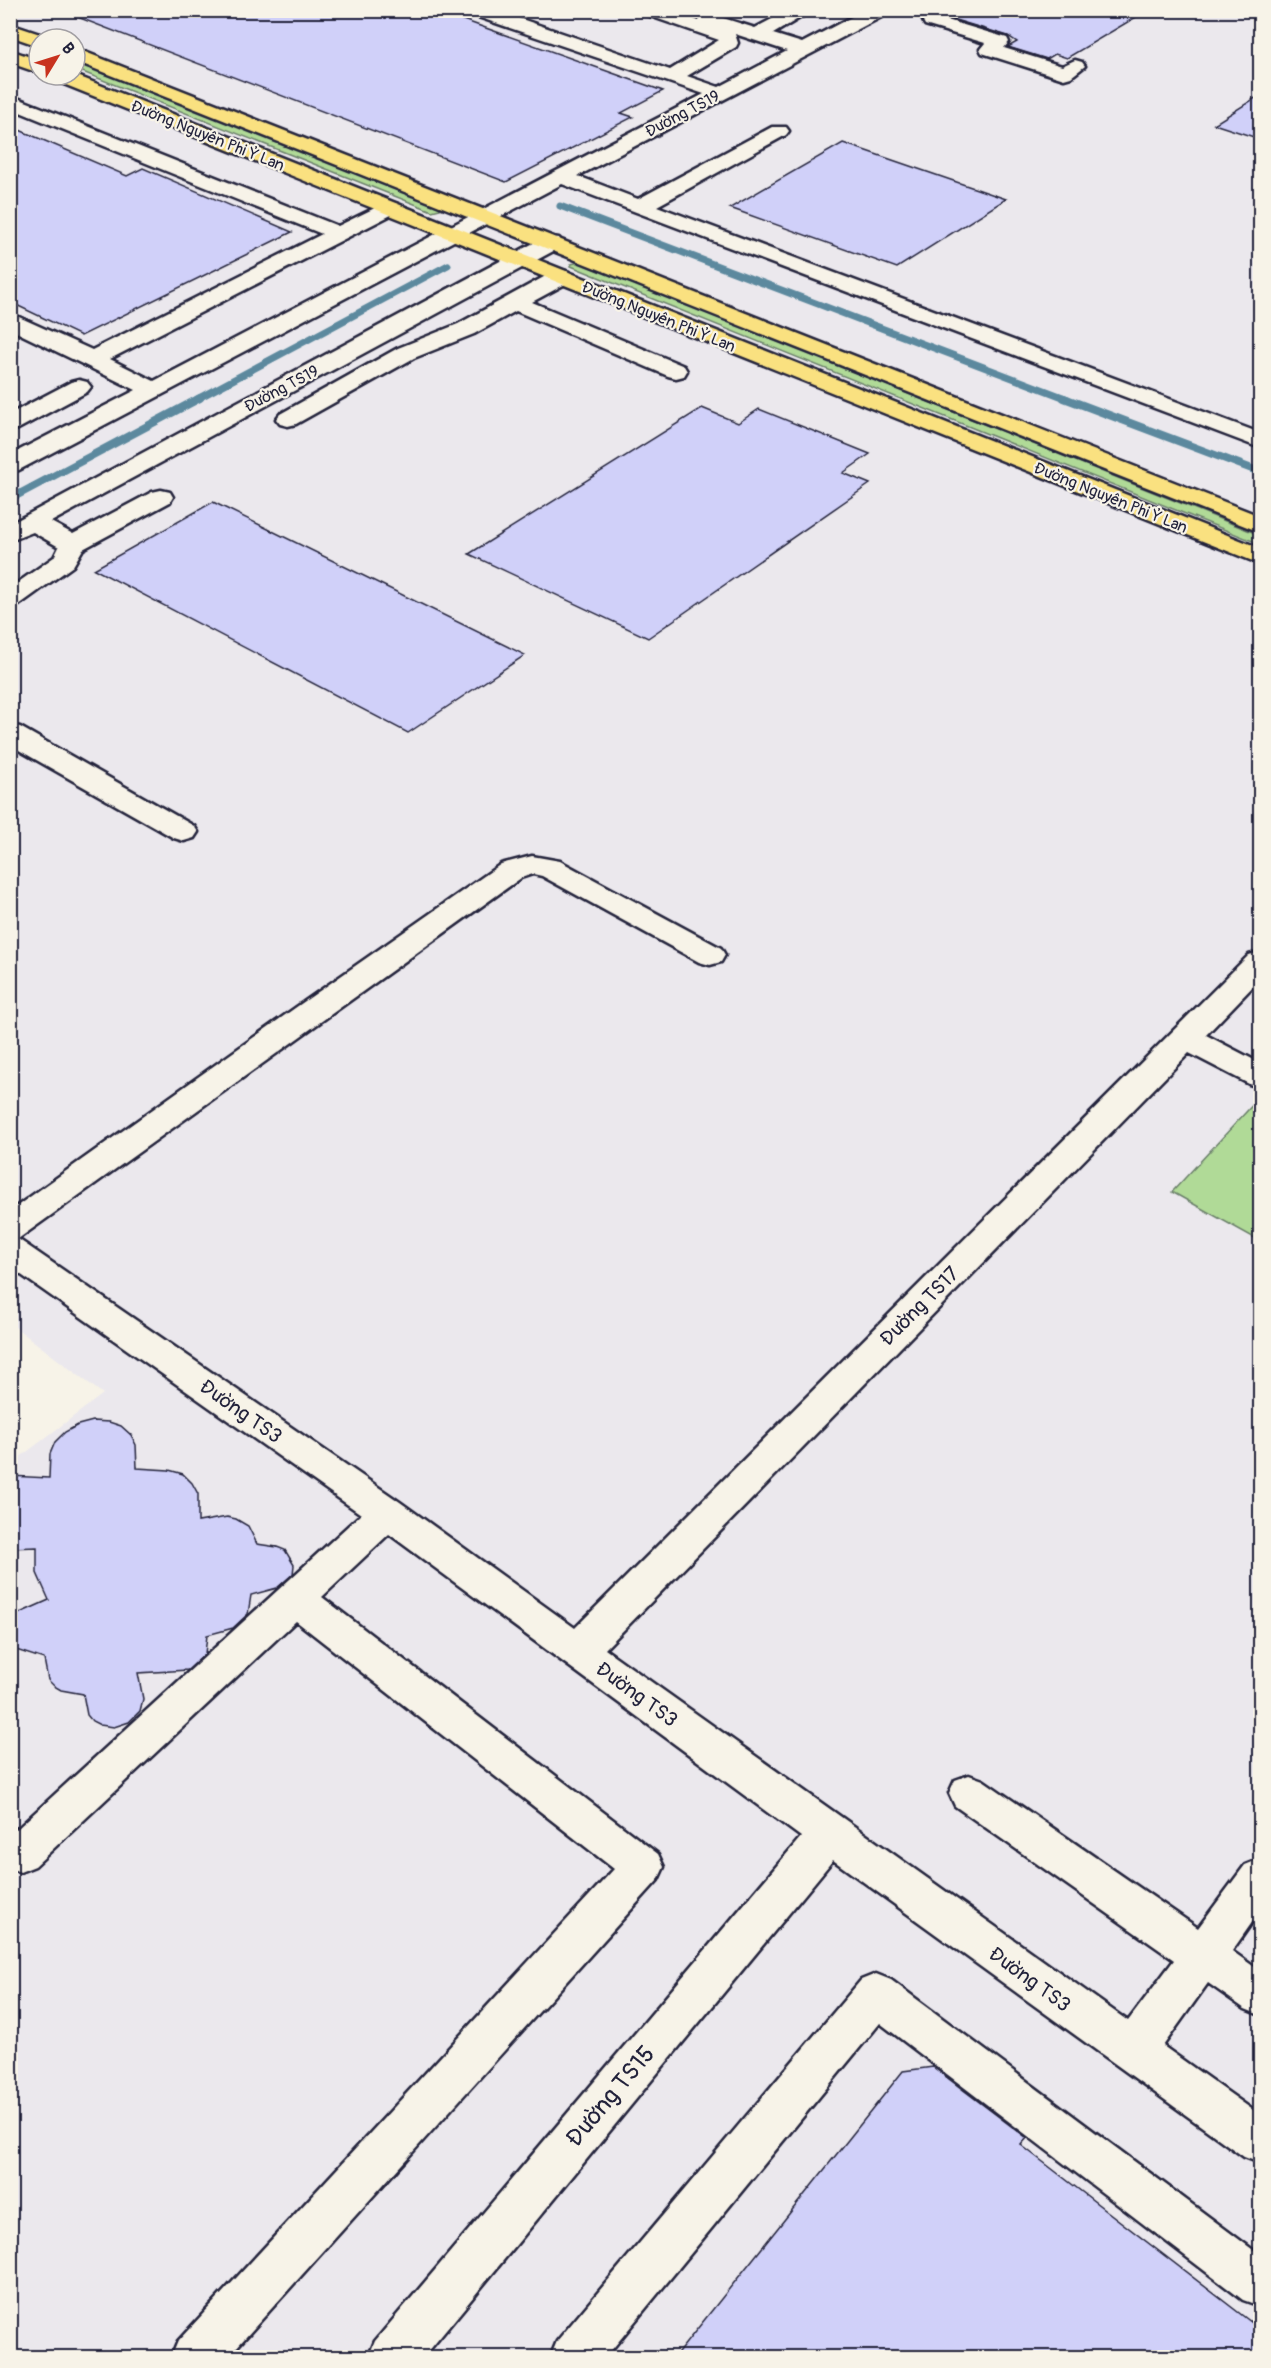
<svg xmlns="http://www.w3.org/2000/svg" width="1271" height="2368" viewBox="0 0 1271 2368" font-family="Pangolin,sans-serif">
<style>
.built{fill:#ebe8ed;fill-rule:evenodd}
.green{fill:#b0da97;stroke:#697e69;stroke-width:1.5}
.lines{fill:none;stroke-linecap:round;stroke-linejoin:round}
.stream-far1{stroke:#5b899e;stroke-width:7}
.stream{stroke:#5b899e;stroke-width:8}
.building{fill:#d0d0f9;stroke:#22223b;stroke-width:1.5}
.minor-casing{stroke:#22223b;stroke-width:5}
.major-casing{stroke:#22223b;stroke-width:5}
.minor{fill:#f7f3e8;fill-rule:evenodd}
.major{fill:#fae180;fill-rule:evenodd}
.labels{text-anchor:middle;stroke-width:4.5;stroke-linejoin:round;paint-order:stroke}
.far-street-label{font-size:16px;fill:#22223b;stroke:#f7f3e8}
.street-label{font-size:20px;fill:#22223b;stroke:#f7f3e8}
.near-street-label{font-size:24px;fill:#22223b;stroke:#f7f3e8}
</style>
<rect width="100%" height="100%" fill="#f7f3e8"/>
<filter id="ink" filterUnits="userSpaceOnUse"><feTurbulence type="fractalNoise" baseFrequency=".0167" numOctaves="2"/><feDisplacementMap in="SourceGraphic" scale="12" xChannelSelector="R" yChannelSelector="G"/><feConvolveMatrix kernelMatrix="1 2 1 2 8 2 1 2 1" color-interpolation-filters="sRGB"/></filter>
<g filter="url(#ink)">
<path class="built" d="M 11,11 L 1260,11 L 1260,2357 L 11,2358 L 11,1464 L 103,1394 L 11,1324 ZM 39,39 L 75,39 L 75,75 L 39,75 Z"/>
<path class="green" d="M 75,61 L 439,205 L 440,209 L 432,211 L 75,69 Z
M 580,262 L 1260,535 L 1260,544 L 571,266 L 571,264 Z
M 1260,1097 L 1260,1241 L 1172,1192 Z"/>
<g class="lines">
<path class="stream-far1" d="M 560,206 L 1068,399
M 197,399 L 448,265"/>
<path class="stream" d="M 1064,398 L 1260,472
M 10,499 L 200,398"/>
</g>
<path class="building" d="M 67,10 L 435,10 L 663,91 L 621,113 L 633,117 L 506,182 L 67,13 Z
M 962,10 L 1148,10 L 1067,58 L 1055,54 L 1047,59 L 1008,47 L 1017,42 L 1008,36 L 952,19 Z
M 1260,95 L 1260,139 L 1214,124 Z
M 10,126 L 127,176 L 143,168 L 292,232 L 81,336 L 10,302 Z
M 843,143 L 1006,199 L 897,268 L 730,208 Z
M 702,408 L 738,423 L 759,409 L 870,454 L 843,473 L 870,484 L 648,638 L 469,554 Z
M 213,502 L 525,655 L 408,733 L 94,569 Z
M 93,1421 L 109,1422 L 121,1426 L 131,1435 L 136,1445 L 137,1468 L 169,1470 L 183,1474 L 192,1483 L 198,1494 L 198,1522 L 227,1517 L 236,1519 L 248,1526 L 257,1544 L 277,1547 L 285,1550 L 294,1565 L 293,1574 L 277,1588 L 251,1595 L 248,1614 L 233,1628 L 207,1635 L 205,1654 L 188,1670 L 138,1673 L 143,1699 L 140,1711 L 129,1722 L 114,1727 L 100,1725 L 92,1721 L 87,1715 L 83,1694 L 61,1690 L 54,1686 L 48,1680 L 44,1659 L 10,1648 L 10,1621 L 20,1613 L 49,1600 L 37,1573 L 37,1547 L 10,1548 L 10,1476 L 49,1478 L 50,1454 L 55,1442 L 65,1432 L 78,1425 Z
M 933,2067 L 1027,2138 L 1021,2145 L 1260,2329 L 1260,2358 L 674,2358 L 903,2071 Z"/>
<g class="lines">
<g class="minor-casing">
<path id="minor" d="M 467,10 L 495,10 L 670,70 L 719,40 L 644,14 L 642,10 L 670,10 L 699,21 L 700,15 L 707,13 L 755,28 L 789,10 L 813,10 L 773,34 L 802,43 L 865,10 L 889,10 L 887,14 L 578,176 L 638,199 L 772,127 L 786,127 L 789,131 L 786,135 L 657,206 L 1260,433 L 1260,448 L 562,184 L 19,470 L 10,472 L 10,455 L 136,390 L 10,329 L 10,313 L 92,350 L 322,234 L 10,108 L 10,95 L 338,226 L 383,204 L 390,202 L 397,204 L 400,208 L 397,212 L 110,359 L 154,381 L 704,94 L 469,14 ZM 735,34 L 787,51 L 719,87 L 687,76 L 736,47 L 738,43 Z
M 937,10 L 960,10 L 947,20 L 1007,38 L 1009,42 L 1004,48 L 1062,66 L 1075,60 L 1082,62 L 1085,66 L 1071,77 L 1064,79 L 982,53 L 980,49 L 985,43 L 925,25 L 923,21 Z
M 551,237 L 559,238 L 562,243 L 559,248 L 51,522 L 73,534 L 152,492 L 161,490 L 170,492 L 173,497 L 170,502 L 83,549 L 73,566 L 19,605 L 10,608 L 10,588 L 54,557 L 59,547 L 33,532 L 10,541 L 10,524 L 543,238 Z
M 561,270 L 569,272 L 572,277 L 569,282 L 532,302 L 684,366 L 687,371 L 684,376 L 676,378 L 668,376 L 516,311 L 474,334 L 414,358 L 296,424 L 288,426 L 280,424 L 276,419 L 280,414 L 398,348 L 458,324 L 553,272 Z
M 79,380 L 87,382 L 91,387 L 87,392 L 18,429 L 10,431 L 10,414 L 71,382 Z
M 10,725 L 20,727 L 194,826 L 198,832 L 194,838 L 184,841 L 174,838 L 10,745 Z
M 532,856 L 560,861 L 721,948 L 725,955 L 721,962 L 710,965 L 699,962 L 542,876 L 533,874 L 521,878 L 18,1239 L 400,1502 L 575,1628 L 1249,955 L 1260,952 L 1260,979 L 1206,1035 L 1260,1063 L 1260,1087 L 1249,1084 L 1189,1053 L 605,1649 L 1128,2021 L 1174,1960 L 955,1806 L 949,1793 L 955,1780 L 969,1775 L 983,1780 L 1198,1928 L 1245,1865 L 1260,1859 L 1260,1911 L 1232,1951 L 1260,1971 L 1260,2015 L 1245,2009 L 1208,1983 L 1163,2046 L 1260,2115 L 1260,2163 L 1244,2157 L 833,1860 L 423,2358 L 368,2358 L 375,2341 L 801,1837 L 389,1534 L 322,1597 L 658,1854 L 664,1867 L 658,1880 L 227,2358 L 171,2358 L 178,2341 L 614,1869 L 296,1621 L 35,1866 L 20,1872 L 10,1868 L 10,1827 L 17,1829 L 361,1514 L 10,1267 L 10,1211 L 295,1008 L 501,864 Z
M 876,1974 L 891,1980 L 1260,2255 L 1260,2306 L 1243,2300 L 880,2023 L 605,2358 L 550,2358 L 557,2341 L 861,1980 Z"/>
</g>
<g class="major-casing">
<path id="major" d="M 10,24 L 46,36 L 48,39 L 39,39 L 39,46 L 10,36 Z
M 75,48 L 1260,516 L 1260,532 L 75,61 Z
M 10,50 L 39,60 L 39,73 L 10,63 Z
M 48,75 L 75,75 L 1260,548 L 1260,564 L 51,79 Z"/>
</g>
<use href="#minor" class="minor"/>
<use href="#major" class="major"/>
</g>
</g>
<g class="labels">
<g class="far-street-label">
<text transform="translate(682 113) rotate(-28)" y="6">Đường TS19</text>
<text transform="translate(208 135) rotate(22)" y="6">Đường Nguyên Phi Ỷ Lan</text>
<text transform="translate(659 316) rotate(22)" y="6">Đường Nguyên Phi Ỷ Lan</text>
<text transform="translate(281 388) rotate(-28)" y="6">Đường TS19</text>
<text transform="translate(1111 497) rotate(22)" y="6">Đường Nguyên Phi Ỷ Lan</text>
</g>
<g class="street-label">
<text transform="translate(919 1306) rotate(-45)" y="7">Đường TS17</text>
<text transform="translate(241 1411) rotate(35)" y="7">Đường TS3</text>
<text transform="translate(637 1694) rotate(36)" y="7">Đường TS3</text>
<text transform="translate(1030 1979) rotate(36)" y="7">Đường TS3</text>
</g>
<g class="near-street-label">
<text transform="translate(610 2096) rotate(-50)" y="8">Đường TS15</text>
</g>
</g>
<rect width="1271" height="2368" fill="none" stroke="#f7f3e8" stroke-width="36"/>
<rect x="18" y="18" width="1235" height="2332" fill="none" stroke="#22223b" stroke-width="2" filter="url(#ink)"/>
<g transform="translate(57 57) rotate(52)"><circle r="28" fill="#f7f3e8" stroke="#a29fa3" stroke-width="1.5"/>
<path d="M0-4.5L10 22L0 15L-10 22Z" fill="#c8321e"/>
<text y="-9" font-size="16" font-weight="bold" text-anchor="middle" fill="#22223b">B</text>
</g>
</svg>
